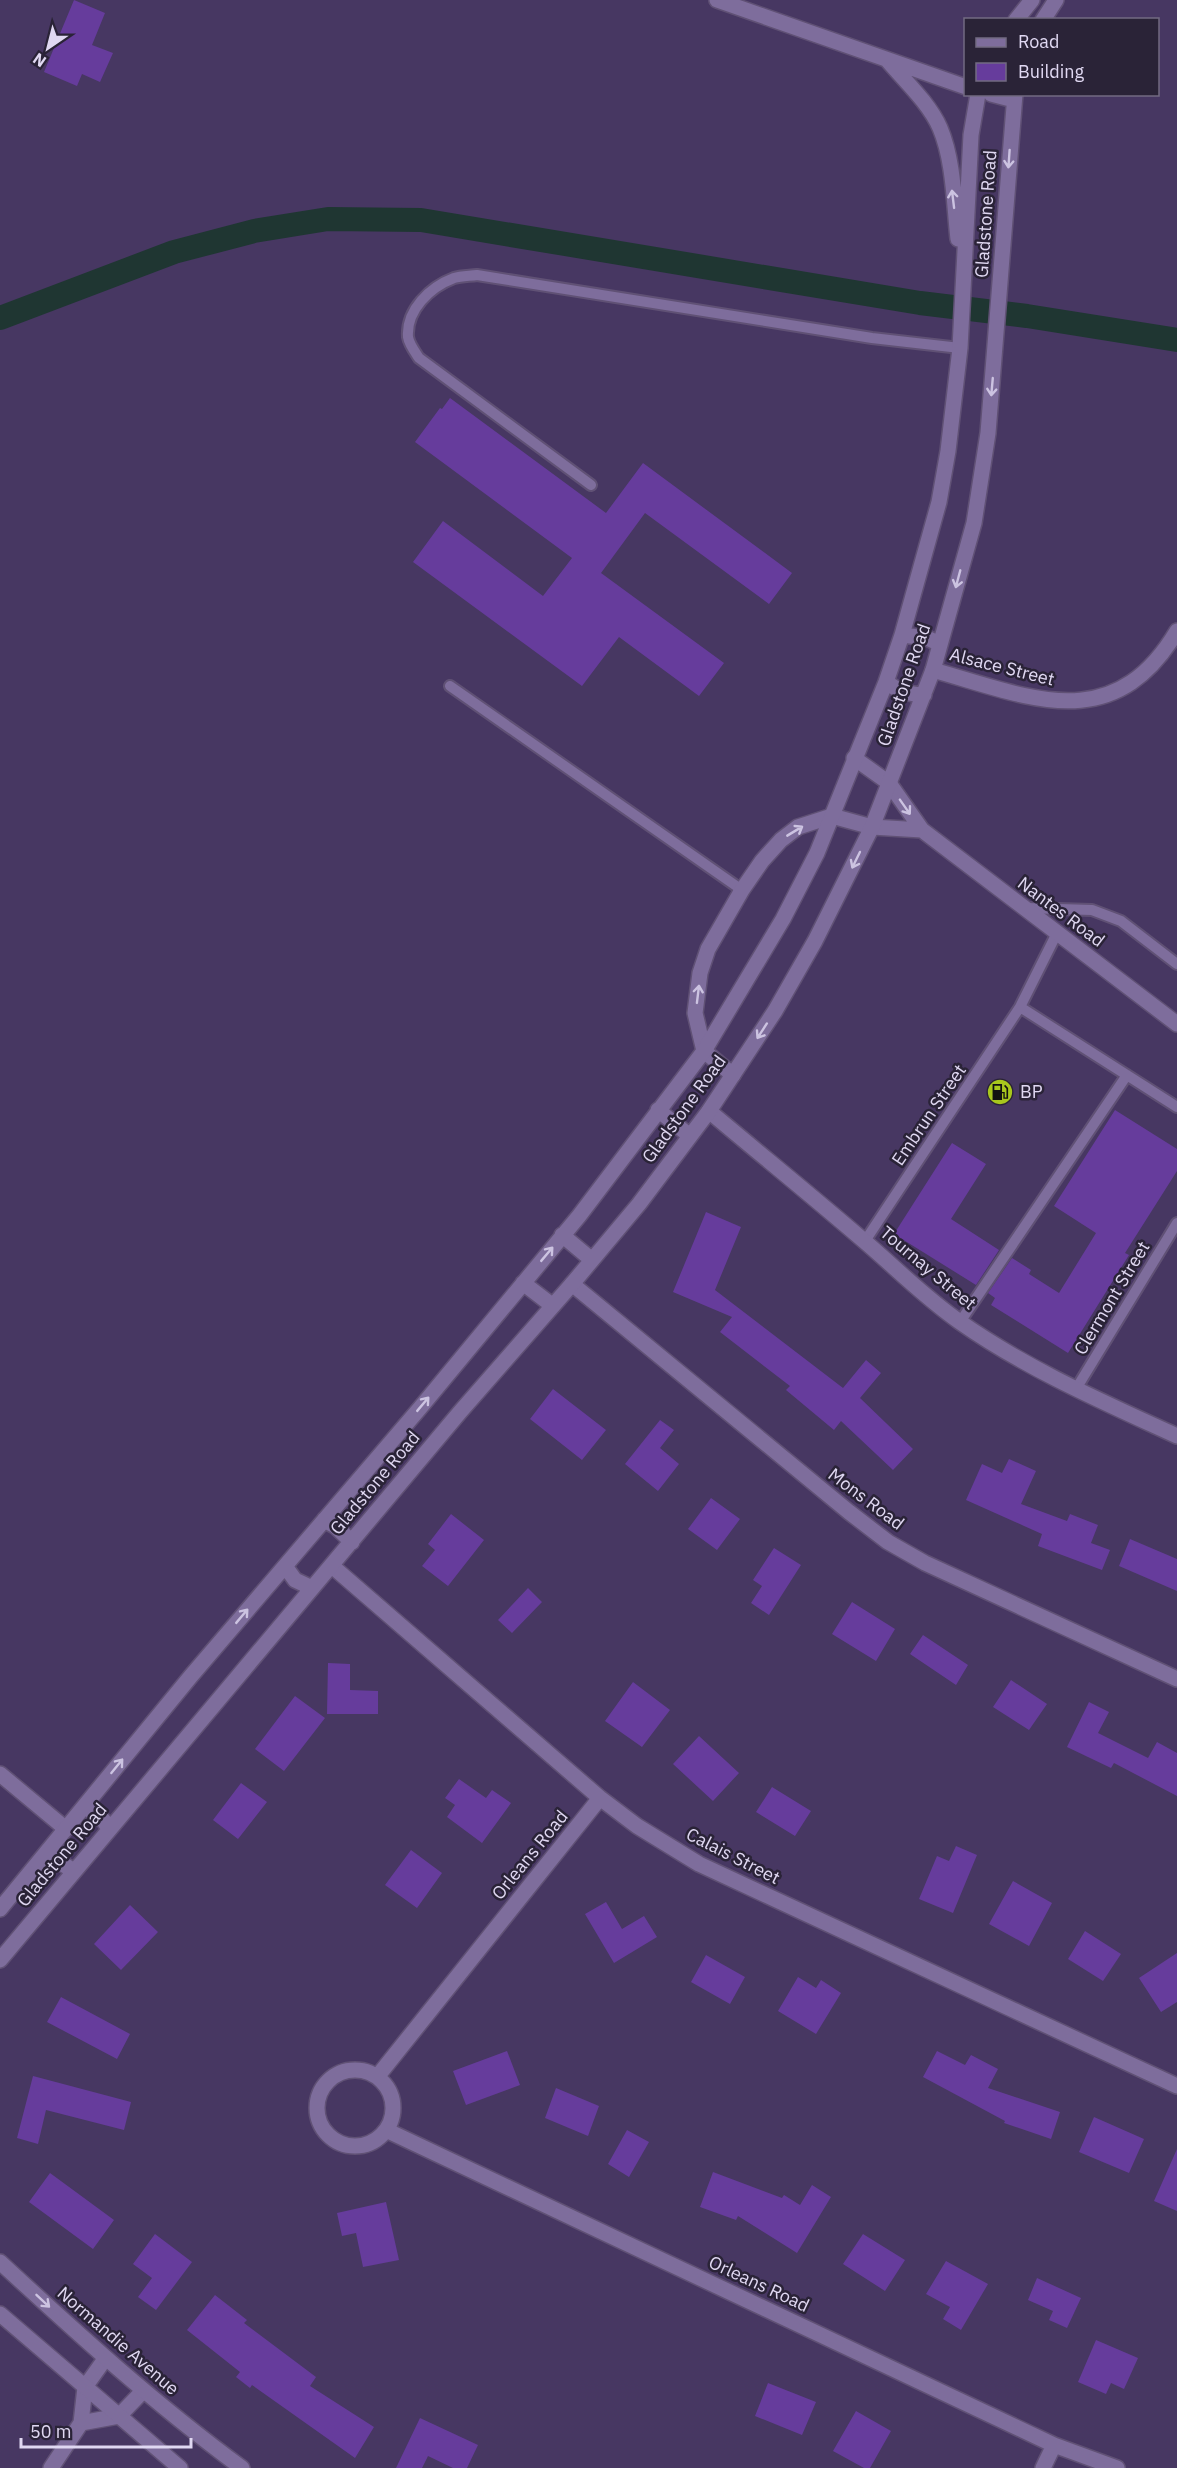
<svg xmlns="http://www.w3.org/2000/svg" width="1177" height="2468" viewBox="0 0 1177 2468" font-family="'IBM Plex Sans',sans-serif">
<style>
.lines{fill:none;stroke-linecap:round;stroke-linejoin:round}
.canal{stroke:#1f3632;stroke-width:24}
.building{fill:#663c9c}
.service-casing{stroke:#605175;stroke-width:14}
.minor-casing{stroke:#605175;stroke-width:18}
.tertiary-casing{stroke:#605175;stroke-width:18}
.service{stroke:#7e6d9c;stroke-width:10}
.minor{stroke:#7e6d9c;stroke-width:15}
.tertiary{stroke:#7e6d9c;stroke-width:15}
.oneway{stroke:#ccc3e1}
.labels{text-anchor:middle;stroke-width:5;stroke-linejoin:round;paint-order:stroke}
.street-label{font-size:18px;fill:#e0d8f2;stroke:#2a2337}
.poi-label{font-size:18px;fill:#e0d8f2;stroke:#2a2337;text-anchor:start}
</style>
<rect width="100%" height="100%" fill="#473762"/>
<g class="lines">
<path class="canal" d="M 0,318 L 174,252 L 254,231 L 328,219 L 421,220 L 920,303 L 1027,316 L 1177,340"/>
</g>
<path class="building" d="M 74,0 L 105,13 L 92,45 L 113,53 L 100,82 L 82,74 L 77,86 L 44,72 Z
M 450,398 L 606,513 L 643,463 L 792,573 L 769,604 L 645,513 L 601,573 L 724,663 L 699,696 L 619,637 L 582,686 L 413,562 L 443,521 L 543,596 L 572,558 L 415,442 L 440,408 L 442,409 Z
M 1115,1110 L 1177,1149 L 1177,1171 L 1125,1253 L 1129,1255 L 1068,1353 L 991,1305 L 995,1298 L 988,1293 L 1012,1258 L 1031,1270 L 1029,1274 L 1059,1293 L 1096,1233 L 1054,1206 Z
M 952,1143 L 986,1164 L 951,1219 L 999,1250 L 976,1285 L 894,1234 Z
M 706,1212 L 741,1227 L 715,1290 L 843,1388 L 866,1360 L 881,1373 L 860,1398 L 913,1449 L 893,1470 L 841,1421 L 834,1430 L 786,1390 L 790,1386 L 720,1332 L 732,1317 L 673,1292 Z
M 553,1389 L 606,1430 L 582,1460 L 530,1419 Z
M 660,1420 L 674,1430 L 660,1448 L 679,1464 L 658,1491 L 625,1464 Z
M 1009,1459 L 1036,1471 L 1021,1504 L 1067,1521 L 1070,1514 L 1098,1525 L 1091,1543 L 1110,1550 L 1102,1570 L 1038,1546 L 1042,1534 L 966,1500 L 982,1464 L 1002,1473 Z
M 711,1498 L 740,1519 L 717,1550 L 688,1529 Z
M 451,1514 L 484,1540 L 448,1586 L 422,1566 L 435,1550 L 428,1544 Z
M 1130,1539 L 1177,1559 L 1177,1591 L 1119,1566 Z
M 774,1548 L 801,1565 L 769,1615 L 751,1603 L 762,1586 L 753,1580 Z
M 528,1588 L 542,1602 L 512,1633 L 498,1620 Z
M 852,1602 L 895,1629 L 876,1661 L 832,1634 Z
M 923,1635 L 968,1665 L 956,1685 L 910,1654 Z
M 328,1663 L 350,1664 L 350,1690 L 378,1691 L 378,1714 L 327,1714 Z
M 1011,1680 L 1047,1704 L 1029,1730 L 993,1707 Z
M 633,1682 L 670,1710 L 642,1747 L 605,1721 Z
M 295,1696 L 325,1718 L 284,1771 L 255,1749 Z
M 1089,1702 L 1109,1712 L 1098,1733 L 1148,1758 L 1157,1742 L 1177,1753 L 1177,1796 L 1114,1763 L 1111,1768 L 1067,1747 Z
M 699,1736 L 739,1773 L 713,1801 L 673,1764 Z
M 459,1779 L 486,1798 L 492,1790 L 511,1803 L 482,1843 L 447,1817 L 455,1805 L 445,1798 Z
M 241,1783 L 267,1802 L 238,1839 L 213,1820 Z
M 772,1787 L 811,1811 L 795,1836 L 756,1812 Z
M 956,1846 L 977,1855 L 953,1913 L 919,1899 L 937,1856 L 949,1861 Z
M 411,1850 L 442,1873 L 417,1908 L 385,1885 Z
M 1013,1881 L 1052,1903 L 1029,1946 L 989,1924 Z
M 606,1902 L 622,1929 L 644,1916 L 657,1937 L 614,1963 L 585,1914 Z
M 130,1905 L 158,1932 L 121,1970 L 94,1944 Z
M 1085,1931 L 1121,1954 L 1103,1981 L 1068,1959 Z
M 1177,1953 L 1177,2002 L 1161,2012 L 1139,1978 Z
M 706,1955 L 745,1977 L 730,2004 L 691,1982 Z
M 798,1977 L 816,1988 L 821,1980 L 841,1993 L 816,2034 L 778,2011 Z
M 61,1997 L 130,2034 L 117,2059 L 47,2022 Z
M 507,2051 L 520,2085 L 466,2105 L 453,2071 Z
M 937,2051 L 965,2065 L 971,2055 L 998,2069 L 988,2088 L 1060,2112 L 1051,2139 L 1004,2123 L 1005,2121 L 923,2077 Z
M 33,2076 L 131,2102 L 124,2130 L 46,2110 L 38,2144 L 17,2138 Z
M 556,2088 L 599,2106 L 588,2136 L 545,2118 Z
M 1094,2117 L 1144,2139 L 1129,2173 L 1079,2152 Z
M 627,2130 L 649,2142 L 629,2177 L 608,2164 Z
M 1177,2149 L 1177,2211 L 1154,2201 Z
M 713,2172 L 782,2198 L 784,2195 L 800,2205 L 812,2185 L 831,2197 L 797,2253 L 738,2216 L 736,2220 L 700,2207 Z
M 50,2173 L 114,2220 L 93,2249 L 29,2202 Z
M 386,2202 L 399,2260 L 363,2267 L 356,2233 L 342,2236 L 337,2213 Z
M 155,2234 L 192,2262 L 156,2310 L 138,2297 L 152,2278 L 133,2264 Z
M 863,2234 L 905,2260 L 885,2291 L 843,2264 Z
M 946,2261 L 988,2284 L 961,2330 L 943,2319 L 950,2307 L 926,2294 Z
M 1037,2278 L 1081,2298 L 1067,2328 L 1049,2320 L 1053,2311 L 1028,2300 Z
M 215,2295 L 247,2320 L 244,2323 L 316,2377 L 310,2386 L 374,2427 L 355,2458 L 252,2385 L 250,2388 L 236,2377 L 240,2372 L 187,2330 Z
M 1096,2340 L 1138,2358 L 1124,2389 L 1111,2383 L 1106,2394 L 1078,2382 Z
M 768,2383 L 816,2402 L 802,2435 L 755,2416 Z
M 856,2411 L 891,2431 L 870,2468 L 864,2468 L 833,2451 Z
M 420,2418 L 478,2445 L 467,2468 L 453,2468 L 428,2456 L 422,2468 L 396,2468 Z"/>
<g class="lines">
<g class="service-casing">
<path id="service" d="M 591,485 L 419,358 C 415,352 409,344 408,337 C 406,310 430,287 454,278 C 461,276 470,276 477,275 L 872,338 L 960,348
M 450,686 L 742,890
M 1025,908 L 1092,910 L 1121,921 L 1177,964
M 1020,1007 L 1177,1107
M 865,1241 L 1020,1007 L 1057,933
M 960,1322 L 1127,1075
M 1076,1389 L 1177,1223"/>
</g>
<g class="minor-casing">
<path id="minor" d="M 933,670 C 1029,697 1113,738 1177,631
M 854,758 L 889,783 L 922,830 L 1177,1024
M 733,1075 L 704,1051 L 695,1013 L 700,973 L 708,949 L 742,890 L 762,861 L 781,840 L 798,827 L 832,816 L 872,827 L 922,830
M 709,1111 C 760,1154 812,1196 863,1240 C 895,1267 924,1297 960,1322 C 1027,1369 1103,1402 1177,1436
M 572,1284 L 849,1512 L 888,1542 L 925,1563 L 1177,1679
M 332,1566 L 600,1798 L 637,1826 L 699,1864 L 1177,2086
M 0,1774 L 66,1829
M317 2108a38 38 0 1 1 76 0a38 38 0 1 1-76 0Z
M 377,2077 L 600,1798
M 386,2130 L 1054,2445 L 1117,2468
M 81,2423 L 119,2416 L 143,2391
M 51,2468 L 81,2423 L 85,2387 L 105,2359
M 1043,2468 L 1054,2445"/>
</g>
<g class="tertiary-casing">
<path id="tertiary" d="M 717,0 L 966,87
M 1016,20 L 1032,0
M 1043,20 L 1056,0
M 888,61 C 905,81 929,103 940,128 C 954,161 954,204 958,239
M 991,94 L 1014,100
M 902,635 L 927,638 L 940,644
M 886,682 C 898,691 908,694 924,695
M 658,1110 L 690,1136
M 562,1235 L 592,1260
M 523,1283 L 553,1306
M 324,1520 L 335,1526 L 352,1542
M 285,1566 L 295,1580 L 312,1588
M 85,1806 L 104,1821 L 109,1829
M 49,1849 L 56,1860 L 74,1871
M 0,1909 L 191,1676 L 420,1408 L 579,1216 L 704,1051 L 783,919 L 817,853 L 886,682 L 902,635 L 939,502 L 948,451 L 960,348 L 971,135 L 978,94
M 0,1960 L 460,1412 L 572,1284 L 639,1204 L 709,1111 L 775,1011 L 815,941 L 872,827 L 933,670 L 974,523 L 988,433 L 1015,94
M 0,2262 C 78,2334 156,2405 242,2468
M 0,2314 L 180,2468"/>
</g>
<use href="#service" class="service"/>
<use href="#minor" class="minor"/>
<use href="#tertiary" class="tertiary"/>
</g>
<defs><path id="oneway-shaft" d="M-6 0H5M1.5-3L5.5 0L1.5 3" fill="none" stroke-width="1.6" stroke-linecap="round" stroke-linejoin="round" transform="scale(1.5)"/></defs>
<g class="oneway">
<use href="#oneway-shaft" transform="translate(1009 159) rotate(94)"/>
<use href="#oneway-shaft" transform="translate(953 199) rotate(-97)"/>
<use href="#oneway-shaft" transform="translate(992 387) rotate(95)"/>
<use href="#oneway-shaft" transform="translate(958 579) rotate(105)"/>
<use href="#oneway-shaft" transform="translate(905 807) rotate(55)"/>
<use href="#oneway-shaft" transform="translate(795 831) rotate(-31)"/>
<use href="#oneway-shaft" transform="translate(856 860) rotate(116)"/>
<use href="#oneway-shaft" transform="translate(698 994) rotate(-83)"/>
<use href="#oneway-shaft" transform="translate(762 1031) rotate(123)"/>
<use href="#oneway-shaft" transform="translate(547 1254) rotate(-50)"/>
<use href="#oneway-shaft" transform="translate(423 1404) rotate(-50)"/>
<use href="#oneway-shaft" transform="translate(242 1616) rotate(-50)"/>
<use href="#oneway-shaft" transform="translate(117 1766) rotate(-51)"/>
<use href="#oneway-shaft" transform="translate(43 2301) rotate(43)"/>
</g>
<defs>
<g id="fuel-disc" transform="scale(1.35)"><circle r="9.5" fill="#a8c71d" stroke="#2a2337"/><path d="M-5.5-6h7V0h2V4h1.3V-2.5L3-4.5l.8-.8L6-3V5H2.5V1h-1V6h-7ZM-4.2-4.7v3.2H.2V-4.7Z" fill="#111"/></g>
</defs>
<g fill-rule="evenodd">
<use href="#fuel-disc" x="1000" y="1092"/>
</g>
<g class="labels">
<g class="street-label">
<text transform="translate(986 214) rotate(-86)" y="6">Gladstone Road</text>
<text transform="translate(1002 667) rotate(14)" y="6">Alsace Street</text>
<text transform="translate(904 685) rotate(-71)" y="6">Gladstone Road</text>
<text transform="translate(1061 912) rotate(37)" y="6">Nantes Road</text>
<text transform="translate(684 1109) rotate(-54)" y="6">Gladstone Road</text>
<text transform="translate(929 1115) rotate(-56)" y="6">Embrun Street</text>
<text transform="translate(928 1268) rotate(40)" y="6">Tournay Street</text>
<text transform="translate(1112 1298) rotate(-59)" y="6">Clermont Street</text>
<text transform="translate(375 1483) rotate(-50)" y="6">Gladstone Road</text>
<text transform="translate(866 1499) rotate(37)" y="6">Mons Road</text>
<text transform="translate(62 1855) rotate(-50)" y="6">Gladstone Road</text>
<text transform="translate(530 1855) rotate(-51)" y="6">Orleans Road</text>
<text transform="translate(733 1856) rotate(27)" y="6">Calais Street</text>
<text transform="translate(759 2284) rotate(25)" y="6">Orleans Road</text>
<text transform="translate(118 2341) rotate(41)" y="6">Normandie Avenue</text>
</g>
<g class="poi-label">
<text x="1020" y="1098">BP</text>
</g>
</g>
<rect x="964" y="18" width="195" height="78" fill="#2a2337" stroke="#736b82" stroke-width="1.5"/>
<rect x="976" y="38" width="30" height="9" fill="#7e6d9c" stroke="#736b82" stroke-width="1.5"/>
<text x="1018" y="48" font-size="18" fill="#e0d8f2">Road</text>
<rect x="976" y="63" width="30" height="18" fill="#663c9c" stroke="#736b82" stroke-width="1.5"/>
<text x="1018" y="78" font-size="18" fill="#e0d8f2">Building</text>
<g transform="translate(48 48) rotate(215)" stroke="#2a2337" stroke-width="4.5" paint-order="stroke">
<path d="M0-4.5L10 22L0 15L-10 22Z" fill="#e0d8f2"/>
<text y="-9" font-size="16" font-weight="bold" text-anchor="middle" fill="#e0d8f2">N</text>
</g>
<path d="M21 2438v9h170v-9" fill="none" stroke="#e0d8f2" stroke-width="3"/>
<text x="30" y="2438" font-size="18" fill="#e0d8f2" stroke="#2a2337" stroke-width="4.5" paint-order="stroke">50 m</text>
</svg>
